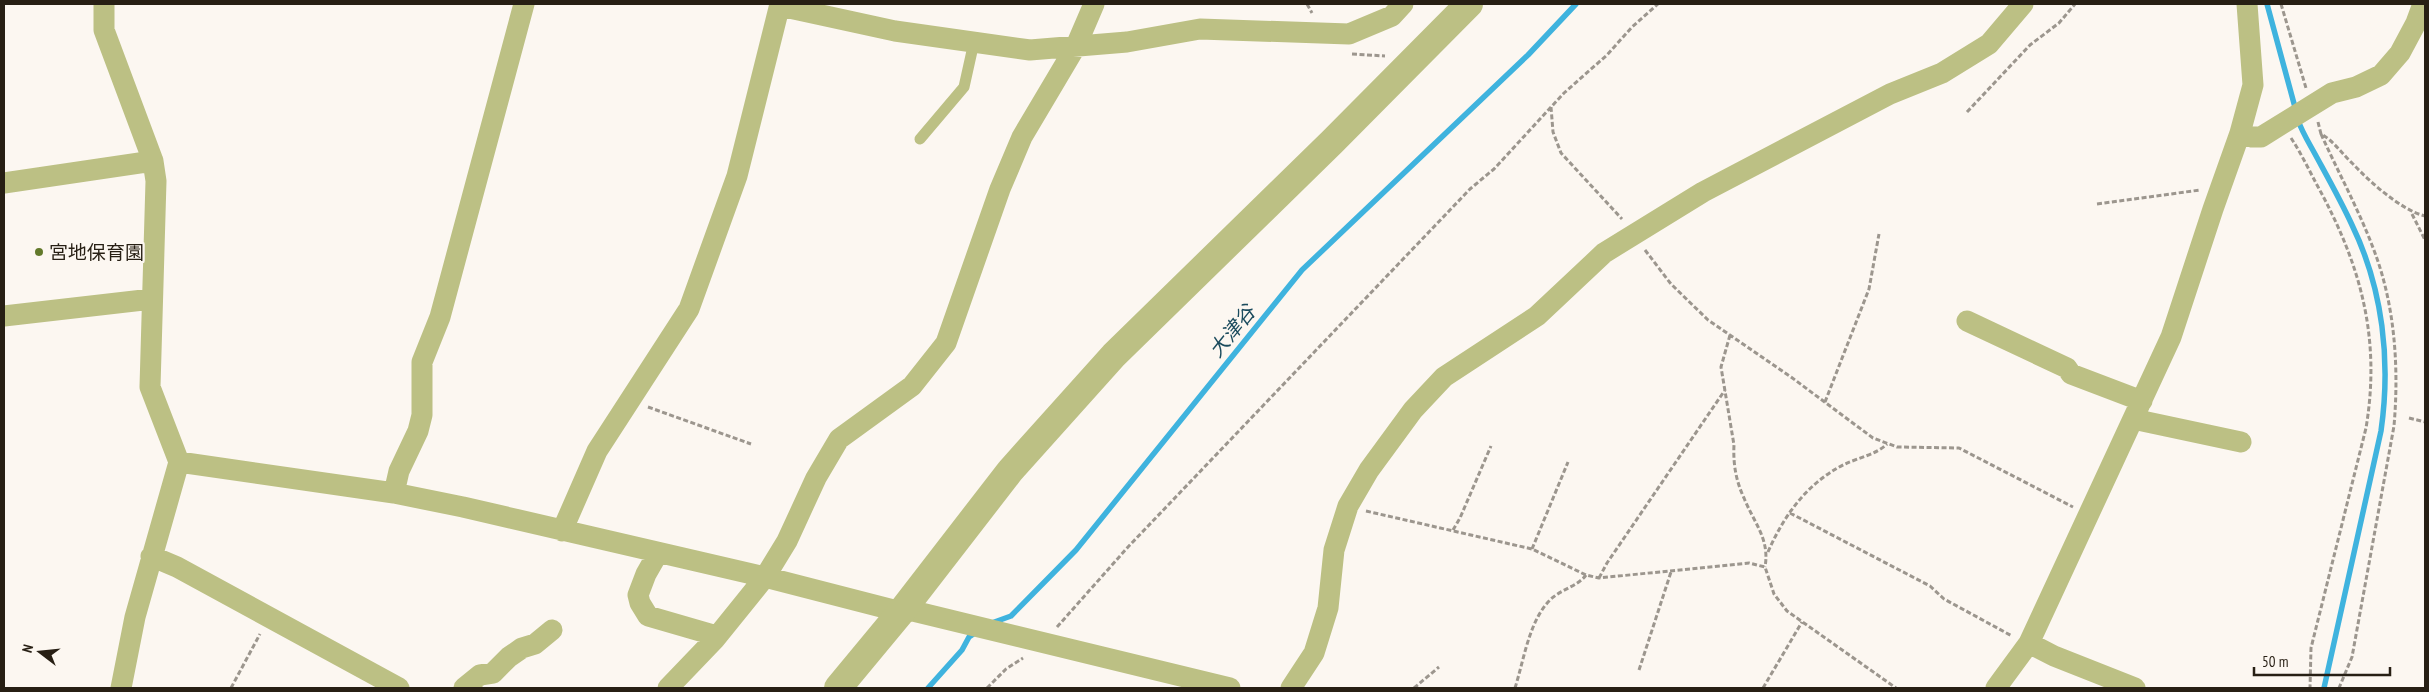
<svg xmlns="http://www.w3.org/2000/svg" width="2429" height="692" viewBox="0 0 2429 692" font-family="'PT Sans Narrow','Noto Sans JP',sans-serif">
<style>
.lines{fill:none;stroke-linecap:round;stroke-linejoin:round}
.stream{stroke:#3fb3de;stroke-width:5.5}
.path{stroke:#9c968e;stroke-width:3;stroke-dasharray:5 2.5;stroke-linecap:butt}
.service{stroke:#bcc084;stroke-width:11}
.minor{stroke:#bcc084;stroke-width:21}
.tertiary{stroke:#bcc084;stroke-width:28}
.poi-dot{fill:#62792a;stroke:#fcf7f1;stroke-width:2}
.labels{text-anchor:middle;stroke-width:4.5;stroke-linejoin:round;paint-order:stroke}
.poi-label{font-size:19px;fill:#271f14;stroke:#fcf7f1;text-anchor:start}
.water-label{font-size:20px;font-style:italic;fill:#1b4b5d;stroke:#fcf7f1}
</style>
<rect width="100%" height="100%" fill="#fcf7f1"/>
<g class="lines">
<path class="stream" d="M 2267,4 L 2296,111
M 2298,120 C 2302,132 2309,143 2315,154 C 2328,178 2341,201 2352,225 C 2383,289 2391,361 2381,431 L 2324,688
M 989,624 L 1011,616 L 1076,550 L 1302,270 L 1528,55 L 1576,4
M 928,688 L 962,650 L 969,637 L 975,633"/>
<path class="path" d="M 1307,4 L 1312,13
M 2281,4 L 2306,88
M 1352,54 L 1385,56
M 1551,107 L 1553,132 L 1561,153 L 1622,219
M 1967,112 L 2030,45 L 2059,23 L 2075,4
M 2318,122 L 2321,134 C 2334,141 2342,154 2353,164 C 2370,182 2401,210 2425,216
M 2321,134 C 2339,174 2360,212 2375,253 C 2395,307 2399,368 2394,426 L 2352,657 L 2339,688
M 2291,138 C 2301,153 2309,170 2317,185 C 2361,265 2381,338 2366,428 L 2311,648 L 2310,688
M 2097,204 L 2200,190
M 2412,214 L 2425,240
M 1645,250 L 1671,284 L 1708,320 L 1791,377 L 1873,438 L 1897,447 L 1959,448 L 2073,507
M 1730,335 L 1721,367 L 1734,445 C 1733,464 1736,481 1744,498 C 1754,523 1770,539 1765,567
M 1825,402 L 1869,289 L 1879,234
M 648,407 L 751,444
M 2409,418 L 2425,422
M 1366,511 L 1532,549 L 1586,575 L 1599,578 L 1749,563 L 1765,567 L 1774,594 L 1787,611 L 1896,688
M 1790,513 L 1930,586 L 1944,599 L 2012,636
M 1453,530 L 1460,518 L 1491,446
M 1532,549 L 1568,462
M 1768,552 C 1784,515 1808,482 1845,464 C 1858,458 1877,454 1887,444
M 1599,578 L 1607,563 L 1725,390
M 1057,627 L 1128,547 L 1470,189 L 1494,169 L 1564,93 L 1607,55 L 1632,27 L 1658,4
M 1639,670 L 1671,572
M 231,688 L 260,634
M 987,688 L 1006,669 L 1023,658
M 1414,688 L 1439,667
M 1515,688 C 1524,660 1529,620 1551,599 C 1562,589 1578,586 1586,575
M 1763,688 L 1802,622"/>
<path class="service" d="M 920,139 L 964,87 L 974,42"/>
<path class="minor" d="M 104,4 L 104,30 L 153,161 L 156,181 L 150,387 L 179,462 L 135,617 L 121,688
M 780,6 L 895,31 L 1030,50 L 1127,42 L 1200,29 L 1349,34 L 1392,16 L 1403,4
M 2240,133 L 2252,137 L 2261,137 L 2332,93 L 2356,87 L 2381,75 L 2400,53 L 2416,23 L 2423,4
M 4,183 L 153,161
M 4,316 L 152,299
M 1967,321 L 2067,368 L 2071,374 L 2142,401
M 2133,419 L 2241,442
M 179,462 L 394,493 L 463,507 L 765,577 L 901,612 L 913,611 L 1230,688
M 394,493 L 399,471 L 418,431 L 422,415 L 422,362 L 440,317 L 524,4
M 562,531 L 597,451 L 689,309 L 737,176 L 780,4
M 658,553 L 646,574 L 638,595 L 640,603 L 648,616 L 717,636
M 151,556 L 177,567 L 399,688
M 2029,643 L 2054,656 L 2135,688
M 464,688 L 480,675 L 493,673 L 509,657 L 522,648 L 535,644 L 552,630
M 668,688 L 715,639 L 765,577 L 787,541 L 816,478 L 839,439 L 912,386 L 946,343 L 1000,189 L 1022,137 L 1076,46 L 1094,4
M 1291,688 L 1314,653 L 1328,608 L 1334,550 L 1348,506 L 1369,470 L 1413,410 L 1444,377 L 1537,316 L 1604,253 L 1703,192 L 1890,94 L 1942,73 L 1989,44 L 2023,4
M 1996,688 L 2029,643 L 2171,337 L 2213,209 L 2240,133 L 2253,85 L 2247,4"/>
<path class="tertiary" d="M 838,688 L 901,612 L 1010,471 L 1114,355 L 1332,142 L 1469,4"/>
</g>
<circle class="poi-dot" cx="39" cy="252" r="5"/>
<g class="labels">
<g class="poi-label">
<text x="49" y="259">宮地保育園</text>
</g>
<g class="water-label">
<text transform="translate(1232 331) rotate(-51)" y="7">大津谷</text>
</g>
</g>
<rect width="2429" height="692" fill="none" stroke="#271f14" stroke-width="10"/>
<g transform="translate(40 652) rotate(286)" stroke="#fcf7f1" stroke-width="4" paint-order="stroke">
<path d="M0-4L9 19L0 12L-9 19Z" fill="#271f14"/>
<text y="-8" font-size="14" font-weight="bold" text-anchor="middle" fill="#271f14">N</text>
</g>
<path d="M2254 667v8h136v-8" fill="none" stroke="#271f14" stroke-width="2.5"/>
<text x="2262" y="667" font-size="15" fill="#271f14" stroke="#fcf7f1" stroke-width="4" paint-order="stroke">50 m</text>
</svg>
